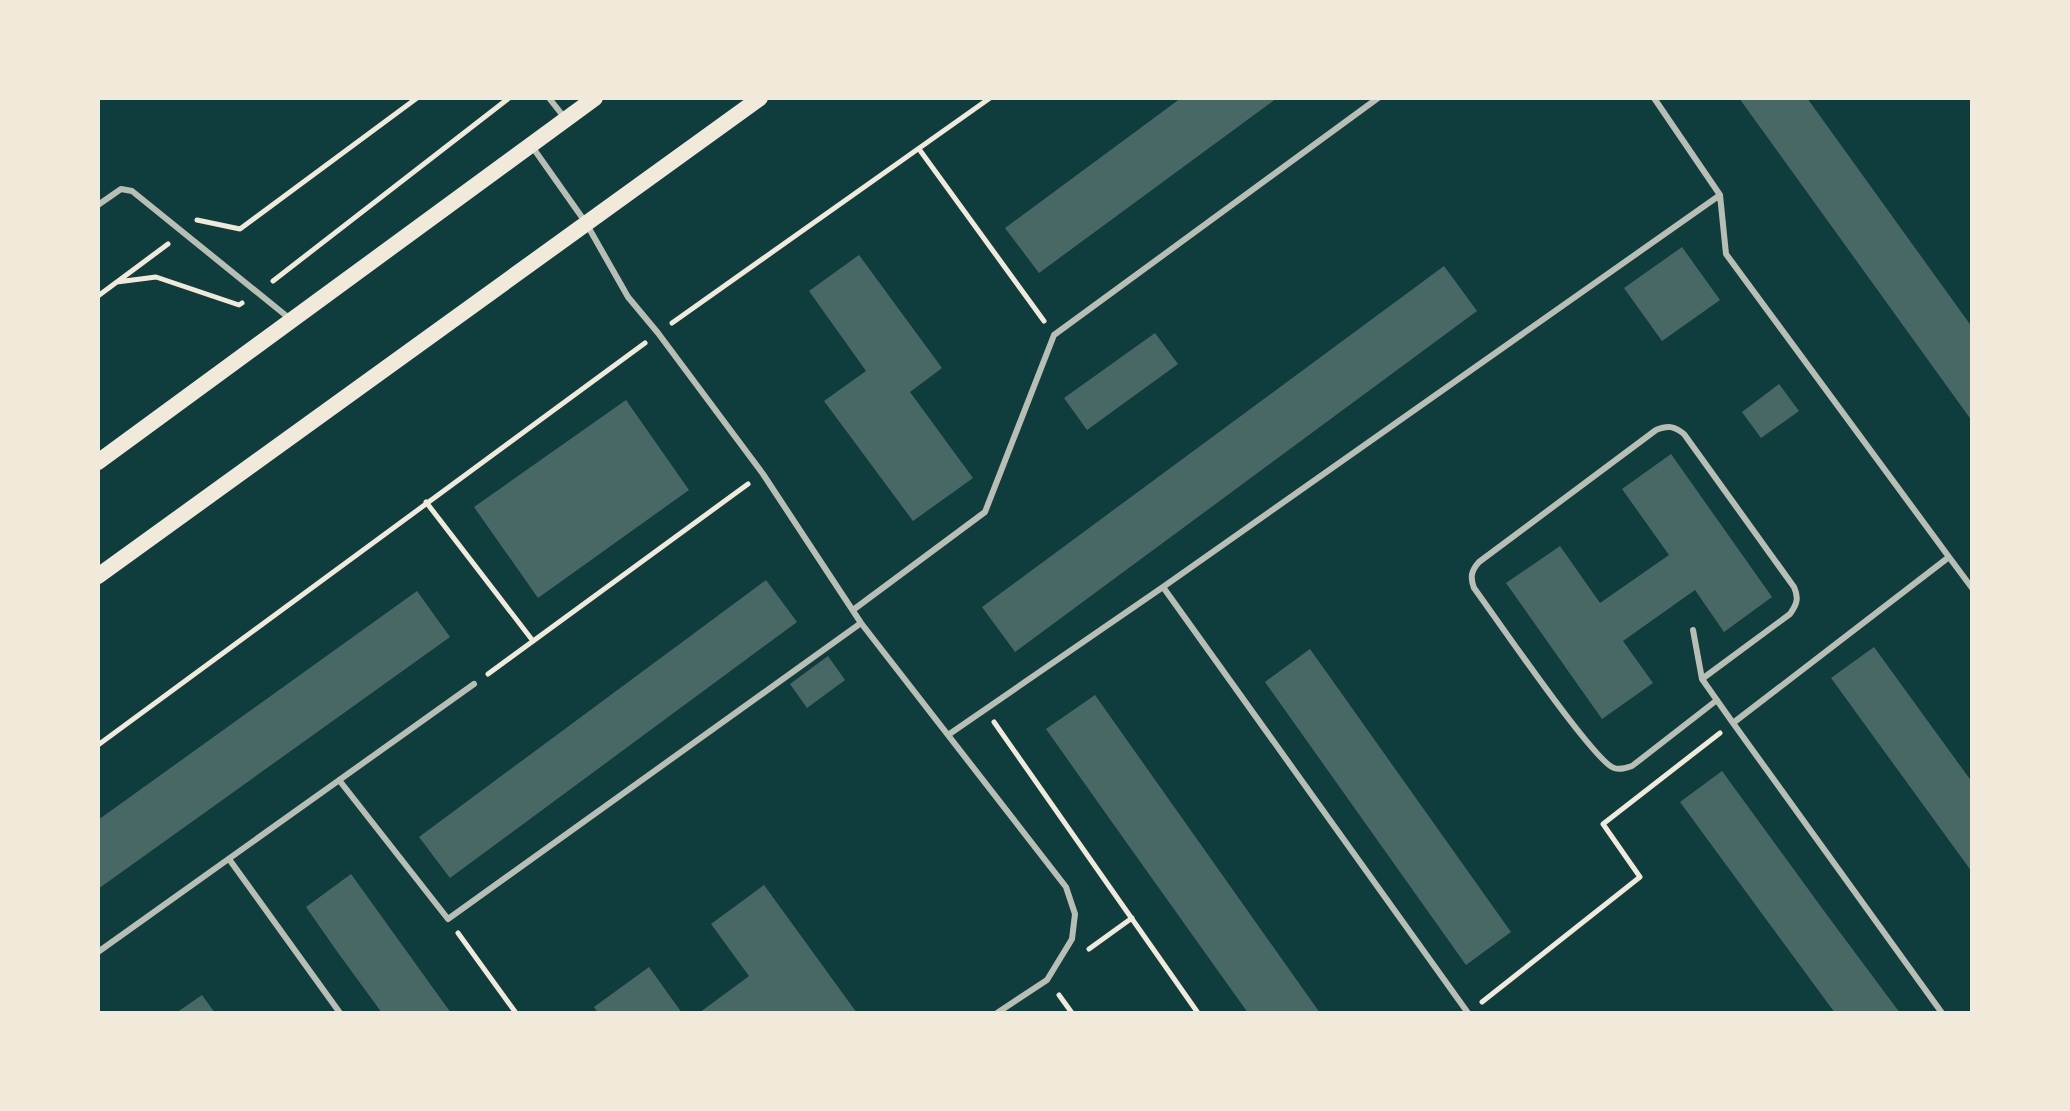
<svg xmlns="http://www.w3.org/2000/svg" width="2070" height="1111" viewBox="0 0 2070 1111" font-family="'Nunito Sans',sans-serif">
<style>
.building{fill:#486865}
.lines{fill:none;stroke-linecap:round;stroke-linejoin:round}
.path{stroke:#f1e9da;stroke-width:5}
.service{stroke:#b8beb3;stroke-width:6}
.secondary{stroke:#f1e9da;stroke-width:16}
</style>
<rect width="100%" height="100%" fill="#0f3d3e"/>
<path class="building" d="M 1181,98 L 1277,98 L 1039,273 L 1005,228 Z
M 1739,98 L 1807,98 L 1972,327 L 1972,421 Z
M 1682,247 L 1720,300 L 1662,341 L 1624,288 Z
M 859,255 L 942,368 L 910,392 L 973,478 L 913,521 L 824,401 L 866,371 L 809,291 Z
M 1444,266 L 1477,311 L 1015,652 L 982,607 Z
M 1155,333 L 1178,364 L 1087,430 L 1064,398 Z
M 1779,384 L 1799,411 L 1761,438 L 1742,412 Z
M 626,400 L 689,490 L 538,598 L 474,507 Z
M 1671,454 L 1772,597 L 1724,632 L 1695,590 L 1623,641 L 1653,683 L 1602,719 L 1506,583 L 1560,546 L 1600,603 L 1669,555 L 1622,489 Z
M 766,580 L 797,622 L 450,878 L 419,837 Z
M 417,591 L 450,637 L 98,889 L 98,820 Z
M 1874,647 L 1972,782 L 1972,872 L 1831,678 Z
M 1310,649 L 1511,932 L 1466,965 L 1265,682 Z
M 828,656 L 845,680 L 807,708 L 790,684 Z
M 1095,695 L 1320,1013 L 1248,1013 L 1109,818 L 1046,729 Z
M 1722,771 L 1827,915 L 1900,1013 L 1835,1013 L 1680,802 Z
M 351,874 L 451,1013 L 382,1013 L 336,950 L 306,907 Z
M 764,885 L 857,1013 L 699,1013 L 749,976 L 711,924 Z
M 649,967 L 682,1013 L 598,1013 L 594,1007 Z
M 202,995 L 215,1013 L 176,1013 Z"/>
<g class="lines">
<path class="path" d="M 919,149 L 1044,321
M 197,220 L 240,229 L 417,98
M 273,281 L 509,98
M 117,282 L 156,277 L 239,305 L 242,303
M 98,296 L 168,244
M 672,323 L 990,98
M 426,502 L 533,641
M 488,674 L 748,484
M 994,722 L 1198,1013
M 98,745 L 645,343
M 458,933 L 516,1013
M 1089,949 L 1132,918
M 1059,995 L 1072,1013
M 1482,1002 L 1640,877 L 1603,824 L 1720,733"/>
<path class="service" d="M 549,98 L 564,117
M 1654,98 L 1720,195 L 1726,254 L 1949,557 L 1733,723 L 1942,1013
M 531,145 L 586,223 L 628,297 L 658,333 L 763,474 L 861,623 L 1066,887 L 1075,914 L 1072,939 L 1047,980 L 997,1013
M 98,205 L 121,189 L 132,191 L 289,318
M 1949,557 L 1972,588
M 1163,587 L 1468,1013
M 853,610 L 985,512 L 1054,335 L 1378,98
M 1693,630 L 1702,679 L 1733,723
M 1702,679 L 1790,614 C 1797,604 1799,598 1794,587 L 1684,434 C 1674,426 1668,425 1656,430 L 1479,562 C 1471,571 1470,577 1474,588 C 1494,615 1594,762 1614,768 C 1620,770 1626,768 1632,766 L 1717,700
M 948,735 L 1163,587 L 1720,195
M 339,780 L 448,919 L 861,623
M 229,859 L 340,1013
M 98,952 L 474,684"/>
<path class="secondary" d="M 98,462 L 595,98
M 98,576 L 760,98"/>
</g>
<rect width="2070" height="1111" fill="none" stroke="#f1e9da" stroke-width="200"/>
</svg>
